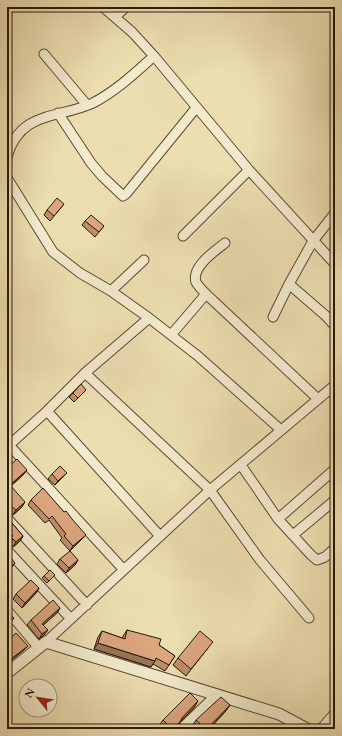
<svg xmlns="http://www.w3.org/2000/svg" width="342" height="736" viewBox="0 0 342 736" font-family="'EB Garamond',serif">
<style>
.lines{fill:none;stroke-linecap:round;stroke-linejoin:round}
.minor-casing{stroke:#594a31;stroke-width:11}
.tertiary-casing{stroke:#594a31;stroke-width:13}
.minor{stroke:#f3eacc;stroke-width:9}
.tertiary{stroke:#f3eacc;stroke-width:11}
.wall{fill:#bc8e6c;stroke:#281806}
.shaded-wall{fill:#997458;stroke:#281806}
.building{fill:#dba57e;stroke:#281806}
</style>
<rect width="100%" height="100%" fill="#ecdeb1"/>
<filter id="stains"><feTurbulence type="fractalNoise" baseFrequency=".005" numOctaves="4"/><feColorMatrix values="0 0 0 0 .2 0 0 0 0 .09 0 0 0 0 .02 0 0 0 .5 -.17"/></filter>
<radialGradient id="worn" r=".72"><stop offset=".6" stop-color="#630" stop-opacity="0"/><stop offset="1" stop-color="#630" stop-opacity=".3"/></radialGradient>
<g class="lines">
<g class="minor-casing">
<path id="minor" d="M 103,7 L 132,32 L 154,56 L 249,170 L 335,264
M 115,17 L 126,7
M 44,54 L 87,105
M 58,113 L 91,163 L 102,176 L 123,196 L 126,194 L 196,108
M 7,157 C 20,110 59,119 93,103 C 116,91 135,73 154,56
M 7,178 L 53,252 L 80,273 L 111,291 L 149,318 L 198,356 L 281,430
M 183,236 L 249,170
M 225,243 C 215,251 191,267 196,282 C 198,286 202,290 206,294 L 318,399
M 289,284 L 326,316 L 335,326
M 111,291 L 144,260
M 273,317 L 289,284 L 313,241 L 335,213
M 171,335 L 206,294
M 85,373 L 210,490 L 260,560 L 309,618
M 47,411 L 159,535
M 9,445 L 124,570
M 7,447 L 47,411 L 85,373 L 149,318
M 241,465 L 278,519 L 311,555 L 317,560 L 325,557 L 335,548
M 7,518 L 87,605
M 278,519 L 335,469
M 293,535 L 335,500
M 7,550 L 71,619
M 7,610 L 39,648
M 46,642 L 210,490 L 335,385
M 181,729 L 216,695
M 321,729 L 335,713"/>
</g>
<g class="tertiary-casing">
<path id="tertiary" d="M 7,673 L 46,642 L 279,714 L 307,729"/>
</g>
<use href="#minor" class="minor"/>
<use href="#tertiary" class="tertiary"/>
</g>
<path class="wall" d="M 64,204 L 50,221 L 44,215 L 47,210 Z
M 85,221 L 104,226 L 95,237 L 82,225 Z
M 73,393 L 82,394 L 74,402 L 69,397 Z
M 7,468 L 27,470 L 23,475 L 11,486 L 22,507 L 13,515 L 8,512 Z
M 67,473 L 55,485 L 48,479 L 52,474 Z
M 31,500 L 82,539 L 70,551 L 60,540 L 62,538 L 49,520 L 45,523 L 28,505 Z
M 7,517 L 23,536 L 20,541 L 13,547 L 9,544 L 7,544 L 7,542 L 9,540 L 7,538 Z
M 60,559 L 78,560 L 75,565 L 66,573 L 57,564 Z
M 44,576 L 53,577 L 47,583 L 42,578 Z
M 39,588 L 36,593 L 22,608 L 13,599 L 16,594 Z
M 60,608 L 57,613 L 43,625 L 44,635 L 39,639 L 27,625 L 31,620 Z
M 127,630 L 159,645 L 175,656 L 165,671 L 153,664 L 151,667 L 94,649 L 98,637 L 102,631 L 122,638 Z
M 208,648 L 186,676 L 173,665 L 178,658 Z
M 230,705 L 225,712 L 209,729 L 194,729 L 192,727 L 196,720 Z
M 194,708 L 180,722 L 175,729 L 160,729 L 158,727 L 163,720 Z"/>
<path class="shaded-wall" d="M 27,470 L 23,475 L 7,489 L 10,485 Z
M 67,473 L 55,485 L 58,481 Z
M 25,502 L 22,507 L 13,515 L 16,510 Z
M 12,507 L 8,512 L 7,513 L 7,508 Z
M 86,535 L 70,551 L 73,546 Z
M 23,536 L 20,541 L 13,547 L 16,542 Z
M 9,539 L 13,539 L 9,544 L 7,544 L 7,542 Z
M 78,560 L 75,565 L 66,573 L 69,568 Z
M 15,563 L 12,567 L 7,572 L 7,570 Z
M 39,588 L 36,593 L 22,608 L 25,603 Z
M 60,608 L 57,613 L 39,629 L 42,624 Z
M 14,618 L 10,623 L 7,626 L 7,624 Z
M 48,630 L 44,635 L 39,639 L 42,634 Z
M 98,643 L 155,661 L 151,667 L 94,649 Z
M 28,646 L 24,650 L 7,664 L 7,662 Z
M 198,701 L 194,708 L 177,725 L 182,718 Z
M 230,705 L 225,712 L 209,729 L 207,729 Z
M 180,722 L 175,729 L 173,729 Z"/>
<path class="building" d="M 57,198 L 64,204 L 54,216 L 47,210 Z
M 91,215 L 104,226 L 99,232 L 85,221 Z
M 81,384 L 86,390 L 78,398 L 73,393 Z
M 17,459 L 27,470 L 10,485 L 25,502 L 16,510 L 12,507 L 7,508 L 7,468 Z
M 60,466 L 67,473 L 58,481 L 52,474 Z
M 43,488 L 64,512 L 66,511 L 72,519 L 86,535 L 73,546 L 64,536 L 66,534 L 52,516 L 49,519 L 31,500 Z
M 7,517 L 23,536 L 16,542 L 13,539 L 9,539 L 13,536 L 7,529 Z
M 70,551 L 78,560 L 69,568 L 60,559 Z
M 7,553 L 15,563 L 7,570 Z
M 50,570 L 55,575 L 49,581 L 44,576 Z
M 31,580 L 39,588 L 25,603 L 16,594 Z
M 53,600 L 60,608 L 42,624 L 48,630 L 42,634 L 31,620 Z
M 7,611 L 14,618 L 7,624 Z
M 127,630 L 161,639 L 159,645 L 175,656 L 169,665 L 156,658 L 155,661 L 98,643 L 102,631 L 125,639 Z
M 200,631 L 213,642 L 191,669 L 178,658 Z
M 16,633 L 28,646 L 7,662 L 7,641 Z
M 190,693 L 198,701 L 182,718 L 180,722 L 172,729 L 163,720 Z
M 221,697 L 230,705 L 207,729 L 206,729 L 196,720 Z"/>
<rect width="342" height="736" fill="none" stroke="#ecdeb1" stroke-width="24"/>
<rect x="8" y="8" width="326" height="720" fill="none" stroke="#281806" stroke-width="2"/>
<rect x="12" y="12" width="318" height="712" fill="none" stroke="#281806"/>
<g transform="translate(38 698) rotate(300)"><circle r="19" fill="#f3eacc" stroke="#a2967d"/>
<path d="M0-3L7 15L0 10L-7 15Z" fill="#8f2418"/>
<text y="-6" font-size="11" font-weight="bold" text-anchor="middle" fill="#281806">N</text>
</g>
<rect width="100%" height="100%" filter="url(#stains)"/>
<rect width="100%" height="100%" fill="url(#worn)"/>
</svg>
